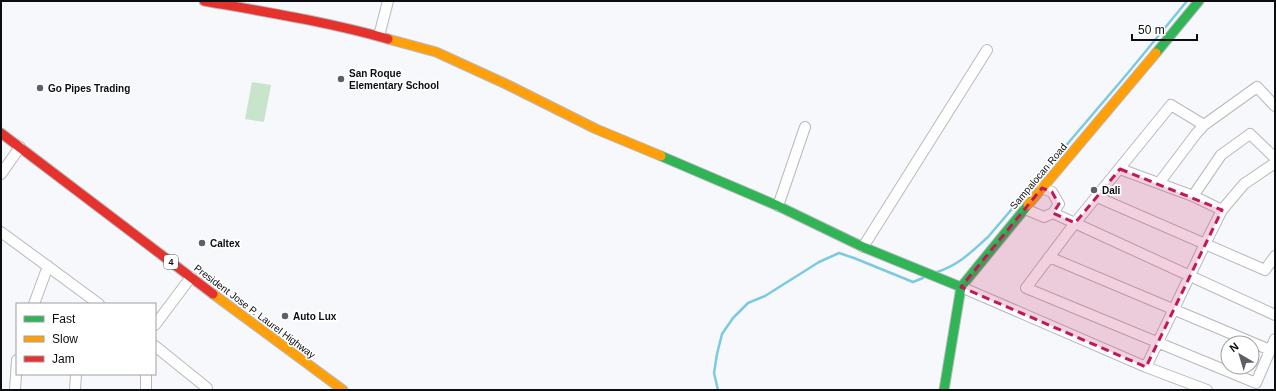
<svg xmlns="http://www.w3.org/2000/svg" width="1276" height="391" viewBox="0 0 1276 391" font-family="Helvetica,sans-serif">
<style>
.garden{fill:#c8e5cc}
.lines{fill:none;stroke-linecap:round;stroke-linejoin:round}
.stream{stroke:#7ccae1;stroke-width:2.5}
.street-casing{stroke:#b8b9bd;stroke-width:12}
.fast-casing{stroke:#b8b9bd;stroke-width:11}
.slow-casing{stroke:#b8b9bd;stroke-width:11}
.jam-casing{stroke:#b8b9bd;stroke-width:11}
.street{stroke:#fefeff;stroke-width:10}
.fast{stroke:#30b455;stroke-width:9}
.slow{stroke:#ff9f0a;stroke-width:9}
.jam{stroke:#e5322d;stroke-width:9}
.marked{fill:#c2185b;fill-opacity:0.2;stroke:#c2185b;stroke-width:3;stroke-dasharray:8 5;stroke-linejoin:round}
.poi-dot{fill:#5e5f63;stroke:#fff;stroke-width:1.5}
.labels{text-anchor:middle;stroke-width:3.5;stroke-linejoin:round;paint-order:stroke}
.shield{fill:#fff;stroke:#555658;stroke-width:1}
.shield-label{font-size:9px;font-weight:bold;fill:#0c0d11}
.poi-label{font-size:10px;font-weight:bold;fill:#0c0d11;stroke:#fff;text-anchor:start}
.street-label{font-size:10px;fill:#0c0d11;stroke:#fff}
</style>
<rect width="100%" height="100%" fill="#f7f8fc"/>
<path class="garden" d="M 252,82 L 271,85 L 264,122 L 245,119 Z"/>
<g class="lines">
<path class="stream" d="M 937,272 C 959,265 971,252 988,237 L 1127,74 L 1187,1
M 718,390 L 714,373 L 717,354 L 722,334 L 733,318 L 748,303 L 765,296 L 819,262 L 839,253 L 854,258 L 913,282 L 923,278"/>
<g class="street-casing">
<path id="street" d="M 379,36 L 388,1
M 1204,125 L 1171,105 L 1075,223 L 1026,288 L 1256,383 L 1275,339
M 1120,169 L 1193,196 L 1222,210
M 1,174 L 20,147
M 1159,183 L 1196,134 L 1204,125 L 1257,87 L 1275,106
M 1193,196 L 1221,155 L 1250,134 L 1275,158
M 1097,197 L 1265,270 L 1275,256
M 778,206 L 805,127
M 1025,209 L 1044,217 L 1053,213 L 1059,204 L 1052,192 L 1042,188
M 1053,213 L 1275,315
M 1,232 L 99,304
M 863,247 L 987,50
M 1049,257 L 1270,350
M 961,287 L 1146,367 L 1207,390
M 34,304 L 48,266
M 155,325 L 191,277
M 155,346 L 207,388 L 207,390
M 1146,367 L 1205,244 L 1222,210 L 1244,184 L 1275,163
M 146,374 L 146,390
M 15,390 L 17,360
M 75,390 L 76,374"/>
</g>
<g class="fast-casing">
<path id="fast" d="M 1156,53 L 1199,1
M 661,156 L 778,206 L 863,247 L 961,287
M 944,390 L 961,287 L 1028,205"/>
</g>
<g class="slow-casing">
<path id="slow" d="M 388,39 L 436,52 L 508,85 L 596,129 L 661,156
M 1028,205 L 1156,53
M 213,294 L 343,390"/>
</g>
<g class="jam-casing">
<path id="jam" d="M 204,1 C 266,12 328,22 388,39
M 1,133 L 213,294"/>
</g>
<use href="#street" class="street"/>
<use href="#fast" class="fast"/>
<use href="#slow" class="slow"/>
<use href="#jam" class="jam"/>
</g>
<path class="marked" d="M 1120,169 L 1222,210 L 1146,367 L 961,287 L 1042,188 L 1052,192 L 1059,204 L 1053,213 L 1075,223 Z"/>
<g class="poi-dot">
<circle cx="341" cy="79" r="4"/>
<circle cx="40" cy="88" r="4"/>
<circle cx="1094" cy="190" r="4"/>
<circle cx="202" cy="243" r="4"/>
<circle cx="285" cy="316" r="4"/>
</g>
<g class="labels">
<rect class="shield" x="164" y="255" width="14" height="14" rx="3"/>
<g class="shield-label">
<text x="171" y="265">4</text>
</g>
<g class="poi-label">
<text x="349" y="77">San Roque<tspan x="349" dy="12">Elementary School</tspan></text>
<text x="48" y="92">Go Pipes Trading</text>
<text x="1102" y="194">Dali</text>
<text x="210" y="247">Caltex</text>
<text x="293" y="320">Auto Lux</text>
</g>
<g class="street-label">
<text transform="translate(1038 176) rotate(-50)" y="4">Sampalocan Road</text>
<text transform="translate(255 311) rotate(37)" y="4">President Jose P. Laurel Highway</text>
</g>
</g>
<rect width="1276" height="391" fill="none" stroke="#0c0d11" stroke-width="4"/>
<rect x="16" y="303" width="140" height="72" fill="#ffffff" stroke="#9e9ea0"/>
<rect x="24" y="316" width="20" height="6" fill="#30b455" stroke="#9e9ea0"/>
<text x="52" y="323" font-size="12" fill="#0c0d11">Fast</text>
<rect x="24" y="336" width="20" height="6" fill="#ff9f0a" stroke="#9e9ea0"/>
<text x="52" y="343" font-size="12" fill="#0c0d11">Slow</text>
<rect x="24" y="356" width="20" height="6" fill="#e5322d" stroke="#9e9ea0"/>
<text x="52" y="363" font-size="12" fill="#0c0d11">Jam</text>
<g transform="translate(1240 355) rotate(322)"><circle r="19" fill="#ffffff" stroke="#9e9ea0"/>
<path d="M0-3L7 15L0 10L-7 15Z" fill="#5e5f63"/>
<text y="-6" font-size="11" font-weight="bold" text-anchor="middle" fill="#0c0d11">N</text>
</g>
<path d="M1132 34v6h65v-6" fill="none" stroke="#0c0d11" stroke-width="2"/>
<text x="1138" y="34" font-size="12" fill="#0c0d11" stroke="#ffffff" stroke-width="3" paint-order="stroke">50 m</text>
</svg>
